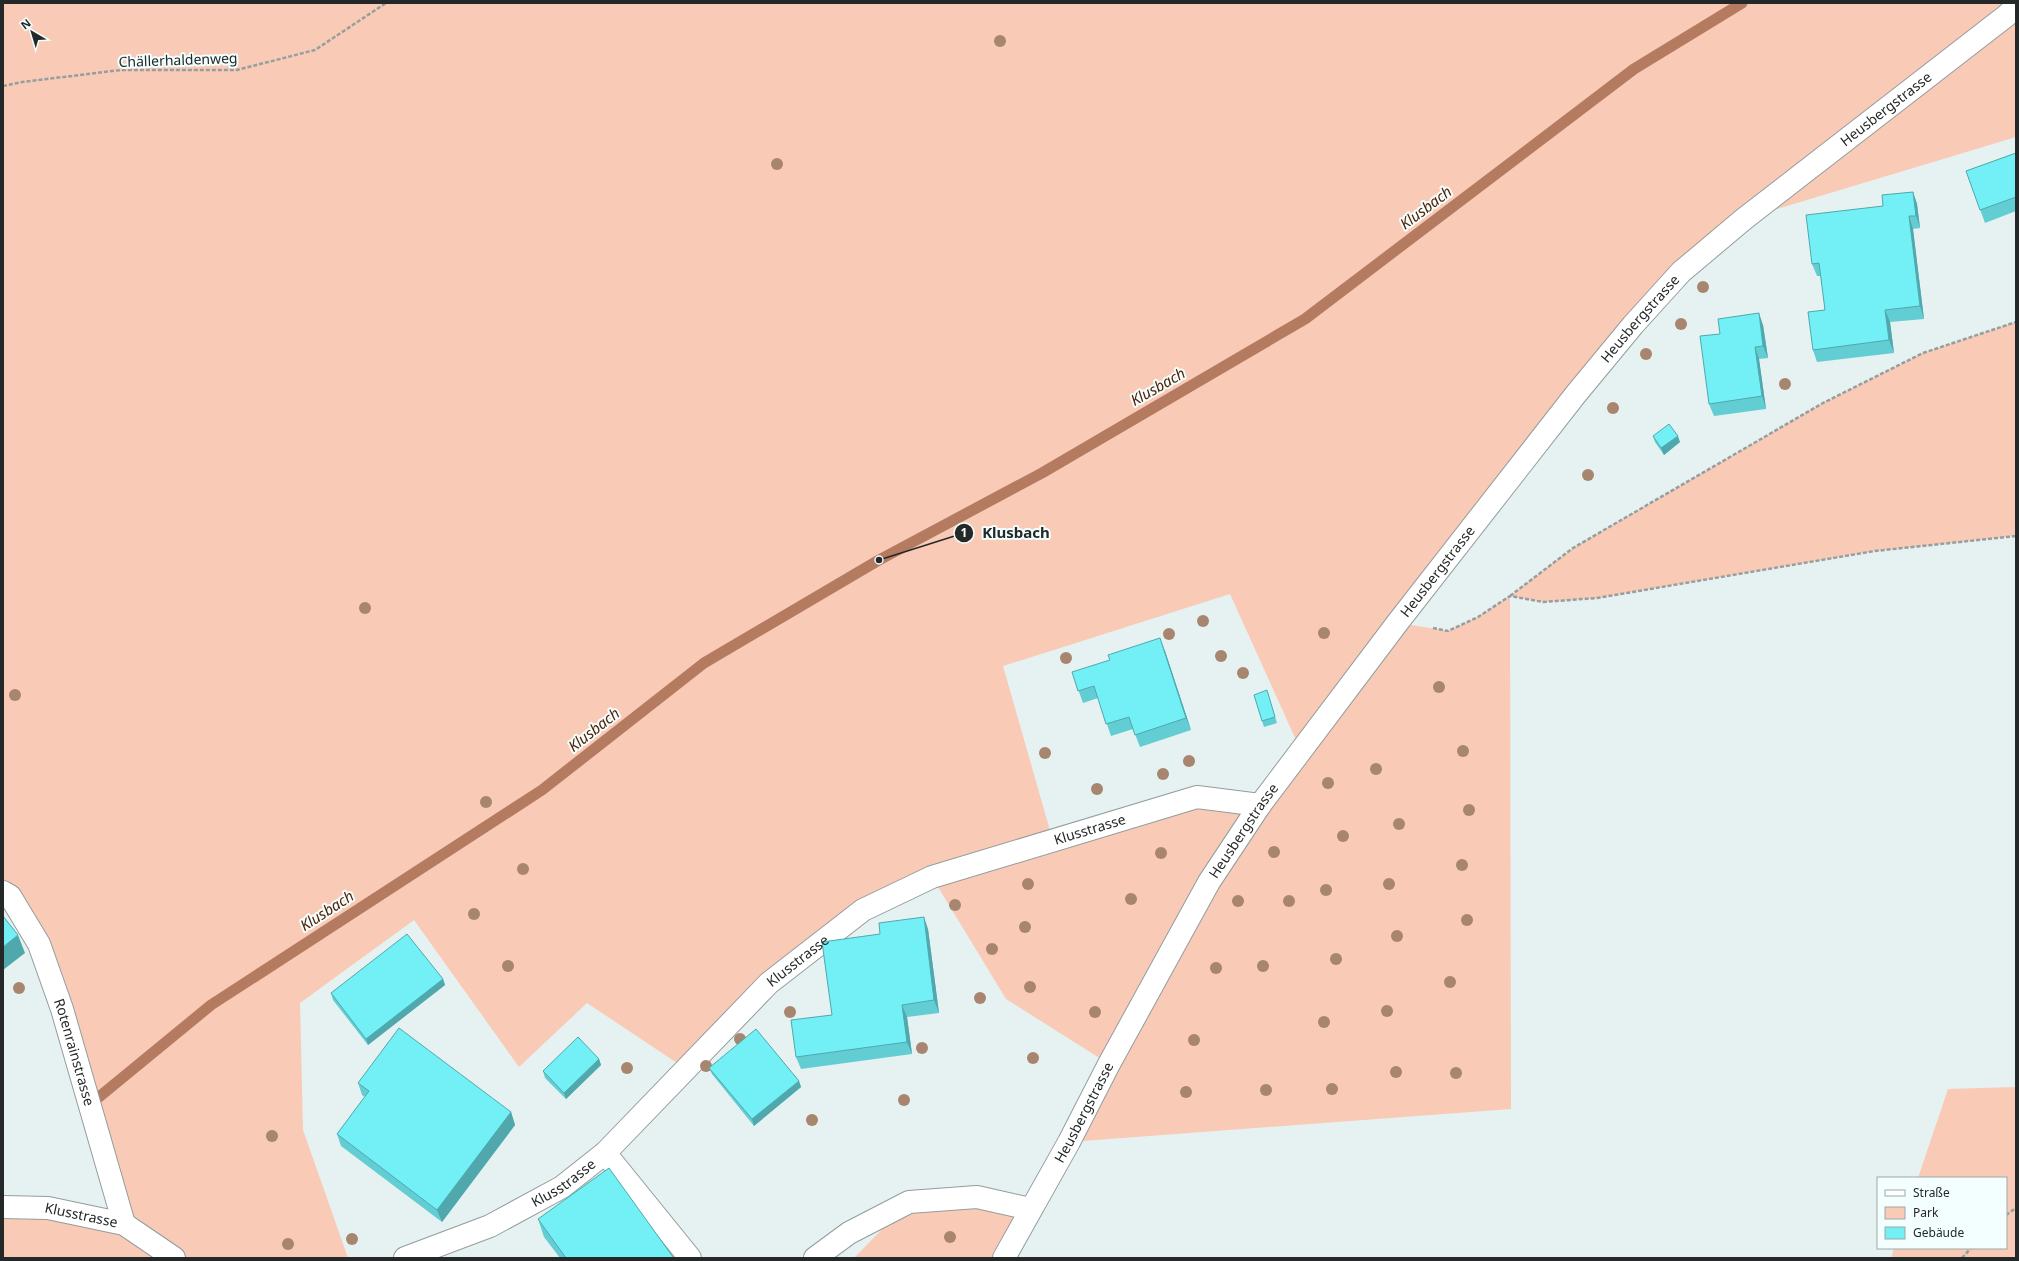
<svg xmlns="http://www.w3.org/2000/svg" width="2019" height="1261" viewBox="0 0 2019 1261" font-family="'Noto Sans',sans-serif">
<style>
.green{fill:#f9cab6;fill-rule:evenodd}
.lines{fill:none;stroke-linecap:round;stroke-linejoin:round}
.stream{stroke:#b47b61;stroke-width:11}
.minor-casing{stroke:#939d9d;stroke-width:24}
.path{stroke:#969e9e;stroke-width:2.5;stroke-dasharray:4 2;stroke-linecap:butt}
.minor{stroke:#fff;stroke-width:22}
.tree{fill:#a8856e}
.wall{fill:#62ced4}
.shaded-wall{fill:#50a8ac}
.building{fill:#72f0f6;stroke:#50a8ac}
.labels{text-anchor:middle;stroke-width:4;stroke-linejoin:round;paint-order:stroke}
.street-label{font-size:14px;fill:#242828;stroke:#f3fefe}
.water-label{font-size:15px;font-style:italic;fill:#552106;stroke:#f3fefe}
.leader{fill:none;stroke:#242828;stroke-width:1.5}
.callout-dot{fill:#242828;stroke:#f3fefe;stroke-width:1.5}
.mark-label{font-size:12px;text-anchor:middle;font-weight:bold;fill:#fff}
.callout-label{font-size:15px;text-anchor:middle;font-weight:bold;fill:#242828;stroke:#f3fefe;stroke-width:4;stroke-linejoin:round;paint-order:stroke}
</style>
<rect width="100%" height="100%" fill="#e6f1f1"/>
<path class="green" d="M 3,3 L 2016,3 L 2016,137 L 1744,219 L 1681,272 L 1399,623 L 1448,631 L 1478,617 L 1510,596 L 1573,548 L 1823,403 L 1923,353 L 2016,322 L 2016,536 L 1875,551 L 1597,598 L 1543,602 L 1510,596 L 1511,1109 L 1069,1142 L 1109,1064 L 1006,999 L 932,877 L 863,910 L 686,1069 L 587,1003 L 519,1067 L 414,920 L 300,1003 L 303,1130 L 348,1258 L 3,1258 L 3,1207 L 123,1224 L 62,1009 L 3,892 ZM 1230,594 L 1301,751 L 1260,805 L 1197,797 L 1053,841 L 1003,666 Z
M 2016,1087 L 2016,1258 L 1891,1258 L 1894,1248 L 2006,1248 L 2006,1178 L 1918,1178 L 1948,1089 Z
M 909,1202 L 1030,1209 L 1004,1258 L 854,1258 Z"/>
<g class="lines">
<path class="stream" d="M 99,1097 L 211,1005 L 542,790 L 704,663 L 879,560 L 1042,473 L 1305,319 L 1634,69 L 1742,3"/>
<g class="minor-casing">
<g id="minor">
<path id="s1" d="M 3,892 L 10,896 L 39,944 L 62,1009 L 124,1224"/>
<path d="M 605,1153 L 690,1258"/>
<path id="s2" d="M 3,1207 L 48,1208 L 124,1224 L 174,1258"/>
<path id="s3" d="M 405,1258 L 490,1226 L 562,1187 L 605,1153 L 769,983 L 863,910 L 932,877 L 1197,797 L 1260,805"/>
<path d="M 815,1258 L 849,1233 L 909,1202 L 977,1197 L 1030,1209"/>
<path id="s4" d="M 1004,1258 L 1069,1142 L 1109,1064 L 1209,882 L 1260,805 L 1398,622 L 1576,394 L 1633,325 L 1681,272 L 1744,219 L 2006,16 L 2016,7"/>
</g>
</g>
<path class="path" d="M 3,86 L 22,82 L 121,70 L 237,70 L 315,50 L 386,3
M 1510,596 L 1573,548 L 1823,403 L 1923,353 L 2016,322
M 1433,628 L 1448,631 L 1478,617 L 1510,596 L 1543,602 L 1597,598 L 1875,551 L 2016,536
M 2006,1215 L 2016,1208
M 1962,1258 L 1971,1248"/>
<use href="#minor" class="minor"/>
</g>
<g class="tree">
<circle cx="1000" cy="41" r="6"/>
<circle cx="777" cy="164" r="6"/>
<circle cx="1703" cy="287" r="6"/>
<circle cx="1681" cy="324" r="6"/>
<circle cx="1646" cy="354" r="6"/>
<circle cx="1785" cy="384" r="6"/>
<circle cx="1613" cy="408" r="6"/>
<circle cx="1588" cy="475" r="6"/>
<circle cx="365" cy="608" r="6"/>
<circle cx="1203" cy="621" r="6"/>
<circle cx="1324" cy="633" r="6"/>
<circle cx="1169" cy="634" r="6"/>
<circle cx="1221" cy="656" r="6"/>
<circle cx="1066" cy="658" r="6"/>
<circle cx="1243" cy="673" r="6"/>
<circle cx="1439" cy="687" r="6"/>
<circle cx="15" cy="695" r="6"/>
<circle cx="1463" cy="751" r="6"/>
<circle cx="1045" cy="753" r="6"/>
<circle cx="1189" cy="761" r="6"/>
<circle cx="1376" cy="769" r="6"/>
<circle cx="1163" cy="774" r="6"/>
<circle cx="1328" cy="783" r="6"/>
<circle cx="1097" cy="789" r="6"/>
<circle cx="486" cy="802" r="6"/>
<circle cx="1469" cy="810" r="6"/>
<circle cx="1399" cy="824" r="6"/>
<circle cx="1343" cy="836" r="6"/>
<circle cx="1274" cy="852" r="6"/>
<circle cx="1161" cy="853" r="6"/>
<circle cx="1462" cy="865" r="6"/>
<circle cx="523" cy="869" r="6"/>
<circle cx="1028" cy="884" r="6"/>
<circle cx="1389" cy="884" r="6"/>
<circle cx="1326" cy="890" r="6"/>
<circle cx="1131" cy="899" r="6"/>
<circle cx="1238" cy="901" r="6"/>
<circle cx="1289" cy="901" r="6"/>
<circle cx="955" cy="905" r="6"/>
<circle cx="474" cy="914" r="6"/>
<circle cx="1467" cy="920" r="6"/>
<circle cx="1025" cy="927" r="6"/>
<circle cx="1397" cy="936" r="6"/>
<circle cx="992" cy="949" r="6"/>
<circle cx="1336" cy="959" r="6"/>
<circle cx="508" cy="966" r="6"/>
<circle cx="1263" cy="966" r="6"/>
<circle cx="1216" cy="968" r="6"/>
<circle cx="1450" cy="982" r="6"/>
<circle cx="1030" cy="987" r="6"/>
<circle cx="19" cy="988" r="6"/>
<circle cx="980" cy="998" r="6"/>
<circle cx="1387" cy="1011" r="6"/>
<circle cx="790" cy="1012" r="6"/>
<circle cx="1095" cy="1012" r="6"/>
<circle cx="1324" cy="1022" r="6"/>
<circle cx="740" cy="1039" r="6"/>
<circle cx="1194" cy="1040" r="6"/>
<circle cx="922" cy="1048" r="6"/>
<circle cx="1033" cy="1058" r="6"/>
<circle cx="706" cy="1066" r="6"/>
<circle cx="627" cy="1068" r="6"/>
<circle cx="1396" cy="1072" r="6"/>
<circle cx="1456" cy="1073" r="6"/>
<circle cx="1332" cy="1089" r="6"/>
<circle cx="1266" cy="1090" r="6"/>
<circle cx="1186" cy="1092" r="6"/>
<circle cx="904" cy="1100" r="6"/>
<circle cx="812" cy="1120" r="6"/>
<circle cx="272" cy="1136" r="6"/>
<circle cx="950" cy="1237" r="6"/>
<circle cx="352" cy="1239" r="6"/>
<circle cx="288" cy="1244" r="6"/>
</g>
<path class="wall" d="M 2016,153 L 2016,211 L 1985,223 L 1966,171 Z
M 1913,192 L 1917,204 L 1920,228 L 1913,229 L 1924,319 L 1890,322 L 1894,353 L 1817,362 L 1813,350 L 1825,310 L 1821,276 L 1817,276 L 1812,264 L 1883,206 Z
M 1763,325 L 1768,358 L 1759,359 L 1766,409 L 1714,416 L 1709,404 L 1720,334 Z
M 1653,436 L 1680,442 L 1664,455 L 1655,442 Z
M 1165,651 L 1191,730 L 1140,747 L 1133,729 L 1111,736 L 1098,698 L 1083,703 L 1072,672 Z
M 1269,697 L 1277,723 L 1264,727 L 1262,721 Z
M 928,929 L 939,1013 L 907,1017 L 912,1054 L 801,1069 L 796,1057 Z
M 443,979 L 445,985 L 368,1045 L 333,1000 L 331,993 Z
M 599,1059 L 601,1065 L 566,1099 L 545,1078 L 543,1071 Z
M 709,1068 L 799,1081 L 801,1087 L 754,1126 L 712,1074 Z
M 358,1083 L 511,1112 L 515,1125 L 442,1222 L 341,1146 L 337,1134 L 365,1097 L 362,1095 Z
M 538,1219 L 673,1257 L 674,1258 L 560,1258 L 544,1237 Z"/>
<path class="shaded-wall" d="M 1913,192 L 1917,204 L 1920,228 L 1916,216 Z
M 1909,216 L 1913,229 L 1924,319 L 1920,306 Z
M 1885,310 L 1890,322 L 1894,353 L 1889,340 Z
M 1759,313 L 1763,325 L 1768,358 L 1763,346 Z
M 1755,347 L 1759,359 L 1766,409 L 1762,396 Z
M 1678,436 L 1680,442 L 1664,455 L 1661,448 Z
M 1160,638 L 1165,651 L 1191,730 L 1186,718 Z
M 924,917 L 928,929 L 939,1013 L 934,1000 Z
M 18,935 L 25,953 L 3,970 L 3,947 Z
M 443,979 L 445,985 L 368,1045 L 366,1039 Z
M 902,1005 L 907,1017 L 912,1054 L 907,1042 Z
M 599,1059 L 601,1065 L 566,1099 L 564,1093 Z
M 799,1081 L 801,1087 L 754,1126 L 752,1119 Z
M 511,1112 L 515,1125 L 442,1222 L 437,1210 Z"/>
<path class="building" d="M 2016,153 L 2016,197 L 1980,210 L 1966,171 Z
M 1913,192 L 1916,216 L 1909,216 L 1920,306 L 1885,310 L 1889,340 L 1813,350 L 1808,312 L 1825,310 L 1819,263 L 1812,264 L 1806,215 L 1883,206 L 1882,195 Z
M 1759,313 L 1763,346 L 1755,347 L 1762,396 L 1709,404 L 1700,336 L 1720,334 L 1718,319 Z
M 1669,424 L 1678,436 L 1661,448 L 1653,436 Z
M 1160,638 L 1186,718 L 1135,735 L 1129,717 L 1106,724 L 1094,686 L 1078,691 L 1072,672 L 1110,660 L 1108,655 Z
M 1267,690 L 1275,717 L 1262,721 L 1254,695 Z
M 3,916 L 18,935 L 3,947 Z
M 924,917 L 934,1000 L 902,1005 L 907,1042 L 796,1057 L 791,1020 L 832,1015 L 822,942 L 880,934 L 879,923 Z
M 407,934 L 443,979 L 366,1039 L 331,993 Z
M 399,1028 L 511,1112 L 437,1210 L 337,1134 L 369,1091 L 358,1083 Z
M 756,1029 L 799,1081 L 752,1119 L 709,1068 Z
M 578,1037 L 599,1059 L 564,1093 L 543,1071 Z
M 609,1168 L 673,1257 L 672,1258 L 566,1258 L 538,1219 Z"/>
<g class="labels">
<g class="street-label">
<text transform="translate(178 60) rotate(-2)" y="5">Chällerhaldenweg</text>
<text dy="5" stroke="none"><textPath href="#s4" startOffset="1462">Heusbergstrasse</textPath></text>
<text dy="5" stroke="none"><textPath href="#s4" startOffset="1138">Heusbergstrasse</textPath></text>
<text dy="5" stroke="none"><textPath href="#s4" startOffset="814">Heusbergstrasse</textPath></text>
<text dy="5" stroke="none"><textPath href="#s3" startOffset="824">Klusstrasse</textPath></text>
<text dy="5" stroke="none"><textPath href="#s4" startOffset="490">Heusbergstrasse</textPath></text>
<text dy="5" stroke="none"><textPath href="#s3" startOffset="500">Klusstrasse</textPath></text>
<text dy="5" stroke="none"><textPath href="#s1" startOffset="178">Rotenrainstrasse</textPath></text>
<text dy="5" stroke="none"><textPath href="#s4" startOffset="166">Heusbergstrasse</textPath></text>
<text dy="5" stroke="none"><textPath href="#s3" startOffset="176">Klusstrasse</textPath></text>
<text dy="5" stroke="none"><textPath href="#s2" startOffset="79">Klusstrasse</textPath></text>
</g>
<g class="water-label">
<text transform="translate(1426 208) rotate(-37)" y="5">Klusbach</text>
<text transform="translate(1158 387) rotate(-30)" y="5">Klusbach</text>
<text transform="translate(594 730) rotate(-38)" y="5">Klusbach</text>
<text transform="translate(327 911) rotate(-33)" y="5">Klusbach</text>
</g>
</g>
<path class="leader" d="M879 560L964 533"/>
<g class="callout-dot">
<circle cx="879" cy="560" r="4"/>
<circle cx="964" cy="533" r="10"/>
</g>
<g class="mark-label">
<text x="964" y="537">1</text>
</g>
<g class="callout-label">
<text x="1016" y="538">Klusbach</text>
</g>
<rect width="2019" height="1261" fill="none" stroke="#242828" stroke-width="8"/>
<rect x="1877" y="1177" width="130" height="72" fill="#f3fefe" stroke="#a0a8a8"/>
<rect x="1885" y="1190" width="20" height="6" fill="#ffffff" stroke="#a0a8a8"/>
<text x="1913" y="1197" font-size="12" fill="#242828">Straße</text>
<rect x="1885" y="1207" width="20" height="12" fill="#f9cab6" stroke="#a0a8a8"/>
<text x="1913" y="1217" font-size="12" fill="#242828">Park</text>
<rect x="1885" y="1227" width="20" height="12" fill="#72f0f6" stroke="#a0a8a8"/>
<text x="1913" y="1237" font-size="12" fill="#242828">Gebäude</text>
<g transform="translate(32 32) rotate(322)" stroke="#f3fefe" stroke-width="3" paint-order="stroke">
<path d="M0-3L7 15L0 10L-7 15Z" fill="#242828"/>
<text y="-6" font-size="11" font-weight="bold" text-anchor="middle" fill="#242828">N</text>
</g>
</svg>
